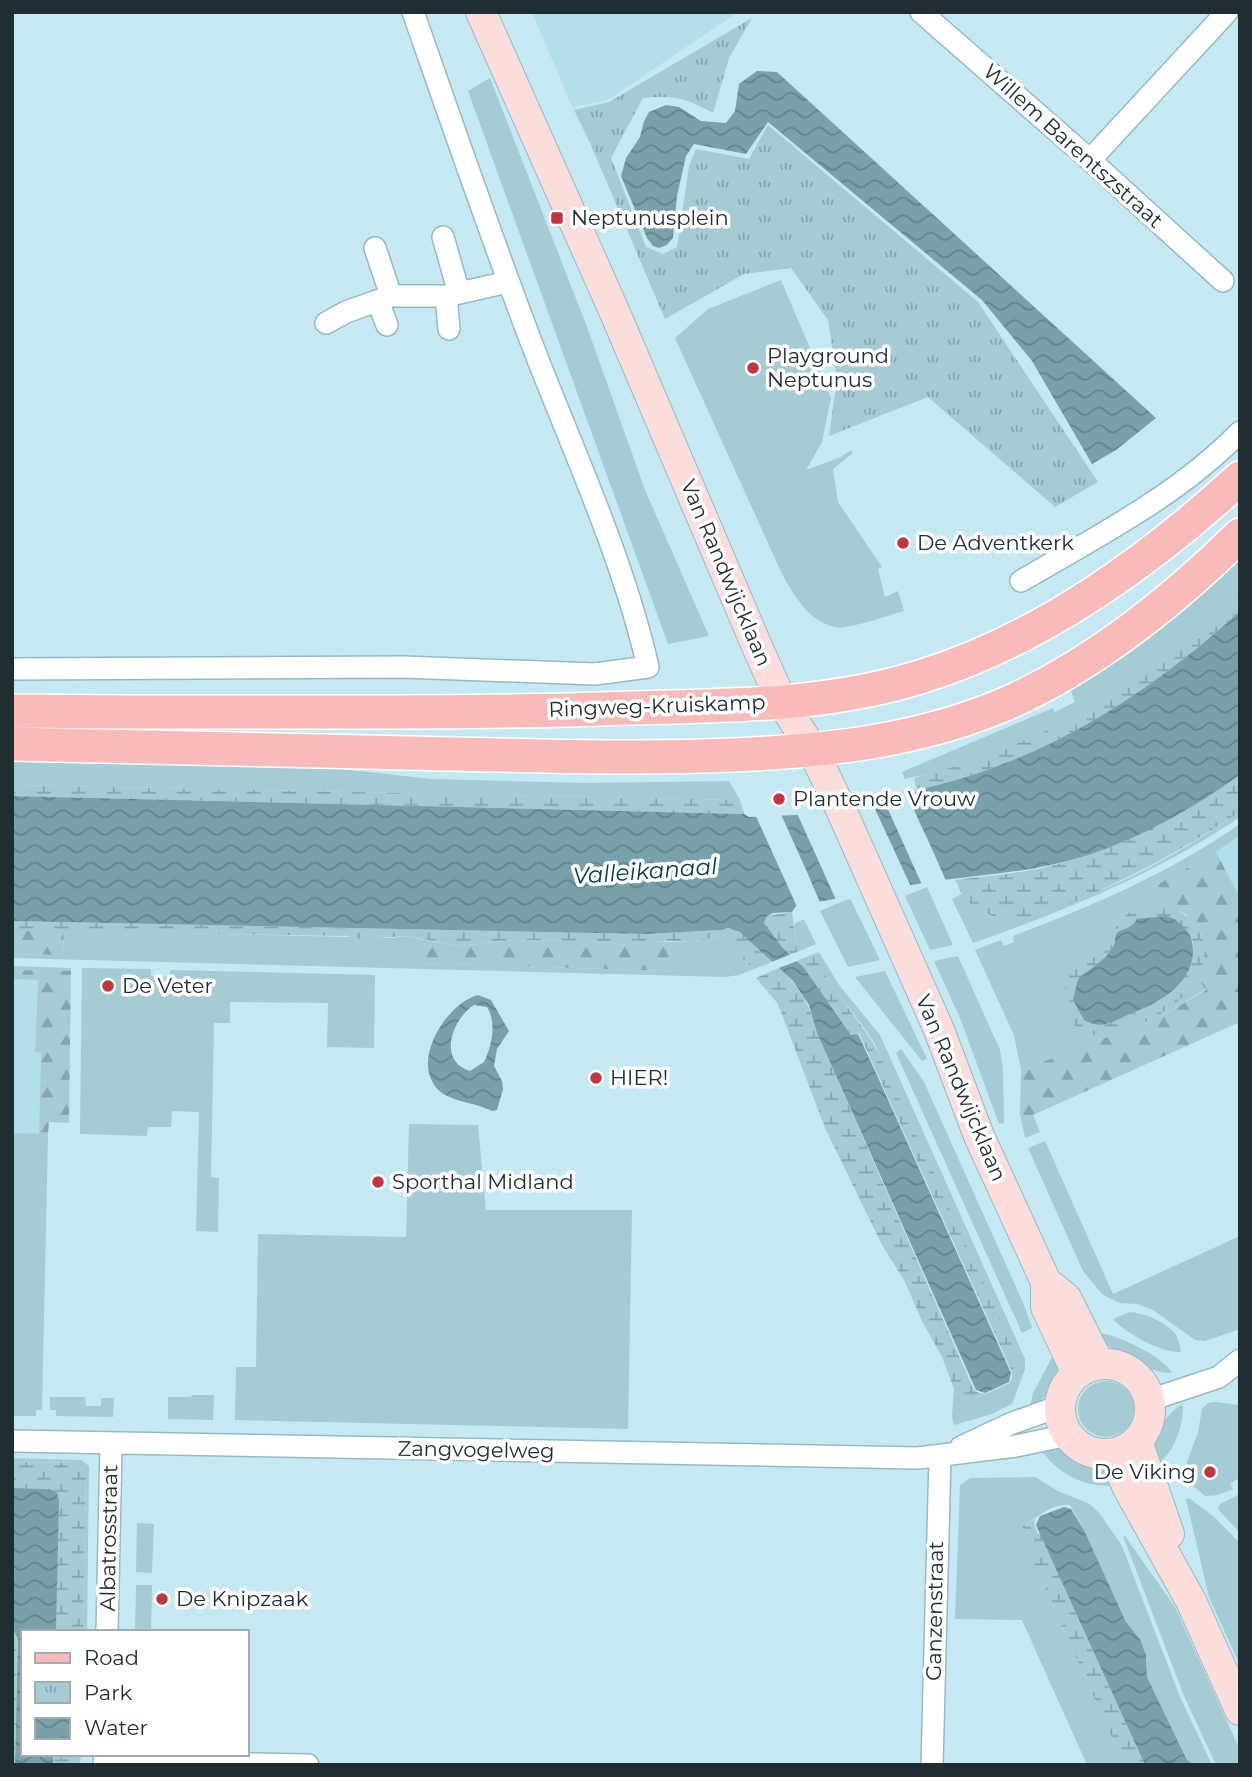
<svg xmlns="http://www.w3.org/2000/svg" width="1252" height="1777" viewBox="0 0 1252 1777" font-family="Montserrat,sans-serif">
<style>
.built{fill:#b2dfea}
.grass{fill:#a5cbd5}
.forest{fill:url(#forest-firs)}
.wetland{fill:url(#wetland-marsh);fill-rule:evenodd}
.park{fill:url(#park-tufts)}
.water{fill:url(#water-waves);fill-rule:evenodd}
.pier{fill:#c5e9f2}
.lines{fill:none;stroke-linecap:round;stroke-linejoin:round}
.street-casing{stroke:#96bac3;stroke-width:24}
.secondary-casing{stroke:#96bac3;stroke-width:32}
.primary-casing{stroke:#fff;stroke-width:36}
.street{stroke:#fff;stroke-width:21}
.secondary{stroke:#fbdddc;stroke-width:30}
.primary{stroke:#f8bbb9;stroke-width:33}
.poi-dot{fill:#c5353f;stroke:#fff;stroke-width:2.5}
.labels{text-anchor:middle;stroke-width:7;stroke-linejoin:round;paint-order:stroke}
.street-label{font-size:21px;fill:#202e32;stroke:#fff}
.poi-label{font-size:21px;fill:#202e32;stroke:#fff;text-anchor:start}
.water-label{font-size:23px;font-style:italic;fill:#00404c;stroke:#fff}
</style>
<defs>
<pattern id="forest-firs" width="22" height="20" patternUnits="userSpaceOnUse" patternTransform="scale(1.75)"><rect width="22" height="20" fill="#a5cbd5"/><path d="M5 1l3.5 6h-7zM16 11l3.5 6h-7z" fill="#86a5ad"/></pattern>
<pattern id="wetland-marsh" width="20" height="14" patternUnits="userSpaceOnUse" patternTransform="scale(1.75)"><rect width="20" height="14" fill="#a5cbd5"/><path d="M1 5h8M5 5V1M11 12h8M15 12V8" fill="none" stroke="#86a5ad"/></pattern>
<pattern id="park-tufts" width="24" height="20" patternUnits="userSpaceOnUse" patternTransform="scale(1.75)"><rect width="24" height="20" fill="#a5cbd5"/><path d="M3 7l-1-3M5 7V3M7 7l1-3M15 17l-1-3M17 17v-4M19 17l1-3" fill="none" stroke="#86a5ad"/></pattern>
<pattern id="water-waves" width="16" height="10" patternUnits="userSpaceOnUse" patternTransform="scale(1.75)"><rect width="16" height="10" fill="#79a1ab"/><path d="M0 5q4-4 8 0t8 0" fill="none" stroke="#63848c"/></pattern>
</defs>
<rect width="100%" height="100%" fill="#c5e9f2"/>
<path class="built" d="M 532,12 L 738,12 L 608,100 L 572,107 Z
M 1240,835 L 1240,898 L 1216,852 Z
M 12,979 L 38,979 L 35,1052 L 41,1053 L 39,1134 L 12,1133 Z"/>
<path class="grass" d="M 490,78 L 587,327 L 645,490 L 709,636 L 668,644 L 468,91 Z
M 781,280 L 831,398 L 822,442 L 806,470 L 841,457 L 851,450 L 853,453 L 833,469 L 838,502 L 882,567 L 878,569 L 885,597 L 898,591 L 904,611 C 890,615 847,630 835,627 C 808,621 794,595 782,574 L 675,338 L 708,309 Z
M 1240,549 L 1240,594 C 1174,660 1093,717 1005,751 C 982,759 958,767 934,773 C 923,776 913,776 905,779 L 902,772 L 1053,708 L 1055,712 L 1075,702 L 1069,686 Z
M 12,758 L 296,764 L 431,779 L 584,783 L 729,781 L 740,800 L 12,785 Z
M 1240,812 L 1240,817 C 1157,873 1067,910 973,943 L 952,899 L 962,894 C 972,903 983,916 997,918 C 1006,919 1020,914 1029,912 C 1105,898 1176,855 1240,812 Z
M 1240,824 L 1240,835 L 1216,852 L 1155,886 L 1177,909 L 1206,989 L 1158,1018 L 1021,1070 L 1014,1035 L 975,950 L 1001,940 L 1004,946 L 1014,942 L 1013,936 C 1093,906 1169,873 1240,824 Z
M 927,887 L 953,945 L 930,950 L 905,896 Z
M 850,898 L 880,960 L 848,967 L 820,911 Z
M 804,919 L 816,944 L 797,952 L 794,924 Z
M 64,930 L 391,938 L 408,936 L 419,939 L 419,963 L 669,971 L 670,942 L 696,941 L 727,935 L 742,958 L 754,969 L 739,975 L 725,977 L 12,958 L 12,954 L 63,955 Z
M 819,952 L 839,985 L 880,1035 L 1025,1359 L 1025,1369 L 1012,1404 L 992,1414 L 954,1425 L 952,1417 L 954,1389 L 961,1398 L 976,1398 L 1019,1379 L 1021,1375 L 876,1046 C 858,1015 831,990 814,957 L 798,963 L 796,961 Z
M 958,956 L 1000,1050 L 1003,1068 L 1004,1123 L 999,1124 L 960,1018 L 934,961 Z
M 12,966 L 71,968 L 71,971 L 12,970 Z
M 82,968 L 151,969 L 151,976 L 169,977 L 170,970 L 375,975 L 374,1048 L 327,1047 L 328,1003 L 230,1002 L 230,1023 L 214,1023 L 211,1177 L 219,1178 L 218,1232 L 196,1231 L 199,1112 L 172,1111 L 171,1127 L 148,1127 L 147,1136 L 80,1134 Z
M 885,971 L 927,1059 L 922,1061 L 855,977 Z
M 901,1049 L 924,1082 L 1024,1305 L 1032,1328 L 1022,1333 L 896,1053 Z
M 409,1124 L 478,1125 L 486,1210 L 632,1210 L 628,1429 L 235,1420 L 236,1367 L 256,1367 L 258,1234 L 406,1237 Z
M 12,1133 L 48,1134 L 42,1410 L 36,1410 L 36,1416 L 12,1416 Z
M 1045,1141 L 1113,1294 L 1240,1236 L 1240,1329 L 1205,1341 L 1195,1340 L 1153,1310 L 1137,1304 L 1120,1303 L 1103,1295 L 1083,1271 L 1028,1148 Z
M 1130,1312 C 1145,1313 1168,1323 1176,1335 C 1179,1340 1180,1347 1181,1352 C 1161,1353 1125,1333 1113,1319 Z
M 1096,1333 C 1113,1332 1165,1357 1172,1373 C 1152,1375 1110,1349 1095,1336 Z
M 1055,1352 C 1061,1379 1055,1391 1032,1407 L 1030,1406 L 1033,1393 Z
M1078 1409a28 28 0 1 1 56 0a28 28 0 1 1-56 0Z
M 192,1395 L 214,1395 L 213,1420 L 168,1419 L 168,1397 L 191,1397 Z
M 50,1397 L 85,1397 L 86,1406 L 101,1406 L 101,1398 L 114,1398 L 113,1417 L 56,1416 L 56,1410 L 50,1410 Z
M 1215,1402 L 1240,1405 L 1240,1482 L 1237,1479 L 1230,1484 L 1233,1489 L 1219,1495 L 1205,1496 L 1190,1483 L 1187,1462 L 1198,1432 L 1202,1409 L 1208,1403 Z
M 1180,1405 L 1183,1406 C 1182,1429 1176,1447 1159,1464 C 1158,1460 1154,1453 1153,1448 C 1153,1430 1168,1415 1180,1405 Z
M 1053,1448 C 1071,1452 1098,1466 1112,1478 L 1112,1486 C 1081,1486 1059,1474 1041,1450 Z
M 12,1458 L 81,1460 L 89,1466 L 87,1632 L 83,1632 L 86,1471 L 79,1463 L 12,1462 Z
M 1035,1477 L 1058,1491 L 1090,1504 L 1100,1514 L 1122,1546 L 1180,1697 L 1212,1765 L 1194,1765 L 1187,1760 L 1147,1677 L 1146,1655 L 1140,1639 L 1126,1622 L 1085,1532 L 1070,1505 C 1052,1503 1036,1518 1023,1527 C 1034,1534 1035,1547 1032,1559 L 1124,1765 L 1087,1765 L 1022,1620 L 955,1619 L 960,1485 L 970,1478 Z
M 1240,1494 L 1240,1533 L 1218,1509 L 1220,1504 Z
M 1189,1498 L 1213,1516 L 1240,1543 L 1240,1665 L 1209,1597 L 1186,1499 Z
M 137,1523 L 154,1524 L 152,1573 L 136,1572 Z
M 1123,1536 L 1125,1536 L 1175,1607 L 1240,1750 L 1240,1765 L 1216,1765 L 1184,1696 Z
M 136,1585 L 152,1585 L 151,1632 L 135,1632 Z"/>
<path class="forest" d="M 1216,852 L 1240,898 L 1240,1022 L 1033,1115 L 1040,1132 L 1025,1138 L 1020,1114 L 1021,1070 L 1158,1018 L 1206,990 L 1197,977 L 1204,956 L 1202,935 L 1186,914 L 1168,907 L 1155,886 Z
M 12,930 L 64,930 L 63,955 L 12,954 Z
M 419,939 L 458,946 L 515,940 L 589,941 L 637,946 L 653,941 L 670,942 L 669,971 L 419,963 Z
M 12,970 L 71,971 L 69,1123 L 49,1122 L 48,1134 L 39,1134 L 41,1053 L 35,1052 L 38,980 L 12,979 Z"/>
<path class="wetland" d="M 1240,594 L 1240,611 C 1147,696 1041,763 917,790 L 914,778 C 1042,745 1145,688 1240,594 Z
M 1240,775 L 1240,812 C 1181,851 1120,884 1054,910 C 1043,913 1029,922 1018,922 C 999,921 973,911 962,894 C 959,890 958,884 955,880 C 985,876 1016,874 1046,867 C 1117,850 1180,817 1240,775 Z
M 12,785 L 740,800 L 744,814 L 12,796 Z
M 1144,906 C 1189,900 1221,939 1196,981 C 1178,1009 1138,1029 1106,1035 C 1072,1041 1057,1003 1068,976 C 1073,964 1083,964 1093,958 C 1115,942 1110,916 1144,906 ZM 1166,916 L 1193,941 C 1193,983 1166,1000 1130,1014 C 1113,1021 1102,1027 1084,1020 L 1073,1000 L 1078,979 L 1101,964 L 1126,929 L 1150,917 Z
M 792,912 L 797,952 L 790,955 L 771,934 L 764,923 L 766,916 Z
M 12,921 L 646,934 L 721,930 C 741,923 759,949 773,962 L 754,969 L 742,958 L 727,935 L 696,941 L 653,941 L 637,946 L 589,941 L 515,940 L 458,946 L 408,936 L 359,939 L 347,936 L 29,931 L 12,930 Z
M 814,956 C 833,993 863,1022 882,1059 L 1023,1370 L 1019,1379 L 1008,1384 L 1012,1379 L 1012,1372 L 859,1033 L 852,1036 L 798,963 Z
M 779,968 C 800,987 811,1006 817,1033 L 974,1390 L 979,1393 L 987,1394 L 967,1400 L 961,1398 L 954,1389 L 942,1357 L 923,1323 L 904,1280 L 882,1245 L 825,1128 L 778,1004 L 756,978 Z
M 12,1462 L 79,1463 L 86,1468 L 83,1632 L 56,1632 L 58,1495 L 50,1489 L 12,1488 Z
M 1035,1519 L 1034,1525 L 1038,1534 L 1040,1533 L 1145,1765 L 1124,1765 L 1032,1559 L 1033,1540 L 1027,1530 L 1022,1527 Z
M 12,1627 L 18,1639 L 15,1765 L 12,1765 Z
M 53,1754 L 81,1754 L 80,1765 L 53,1765 Z"/>
<path class="park" d="M 752,18 L 729,58 L 713,113 C 686,98 674,95 643,98 L 611,158 L 646,247 L 663,254 L 677,247 L 689,166 L 696,149 L 749,159 L 768,125 L 978,302 L 1098,482 L 1055,507 L 928,397 L 829,436 L 837,379 L 828,320 L 791,268 L 744,274 L 665,319 L 590,143 L 574,110 L 609,102 Z"/>
<path class="water" d="M 757,71 L 777,72 L 1156,418 L 1116,450 L 1092,464 L 1032,361 L 982,300 L 768,122 L 746,154 L 694,144 L 686,156 L 677,196 L 673,238 L 667,245 L 659,248 L 653,246 L 647,238 L 621,176 L 626,158 L 640,137 L 644,121 L 649,112 L 666,105 L 679,107 L 701,121 L 726,123 L 735,111 L 739,84 Z
M 1240,611 L 1240,775 C 1192,809 1141,838 1085,856 C 1038,871 991,874 943,880 C 894,887 845,897 796,906 L 792,912 L 773,913 L 766,917 L 764,923 L 783,948 L 804,968 L 851,1035 L 858,1034 L 876,1073 L 1011,1373 L 1009,1382 L 985,1393 L 976,1390 L 817,1033 L 809,1005 L 793,981 L 740,932 L 728,928 L 721,930 L 646,934 L 12,921 L 12,796 L 744,814 L 749,817 L 797,815 L 914,794 L 917,790 C 1041,763 1147,696 1240,611 Z
M 1166,916 C 1176,918 1181,924 1187,931 C 1192,938 1193,944 1193,952 C 1191,986 1158,1003 1130,1014 C 1122,1017 1113,1023 1105,1024 C 1098,1026 1090,1023 1084,1020 L 1073,1000 L 1078,979 C 1091,967 1105,962 1114,945 C 1116,942 1114,938 1116,935 C 1118,928 1131,931 1137,919 Z
M 478,995 L 491,1000 L 509,1031 L 497,1049 L 494,1066 L 502,1081 L 503,1089 L 497,1110 L 492,1111 C 474,1101 444,1103 433,1083 C 415,1054 448,1003 478,995 ZM 474,1005 L 487,1007 C 497,1023 492,1045 484,1062 L 470,1071 C 437,1061 452,1019 474,1005 Z
M 12,1488 L 50,1489 L 57,1493 L 59,1500 L 56,1632 L 23,1632 L 23,1754 L 53,1754 L 53,1765 L 15,1765 L 18,1639 L 12,1627 Z
M 1064,1507 L 1071,1509 L 1085,1532 L 1126,1622 L 1140,1639 L 1146,1655 L 1147,1677 L 1187,1760 L 1194,1765 L 1145,1765 L 1036,1525 L 1040,1516 Z"/>
<path class="pier" d="M 906,793 L 932,849 L 947,883 L 923,887 L 882,796 Z
M 870,798 L 912,889 L 909,890 L 907,887 L 837,902 L 796,811 L 808,812 Z
M 780,812 L 807,872 L 821,905 L 798,909 L 755,814 Z
M 794,953 L 800,960 L 776,969 L 769,963 Z"/>
<g class="lines">
<g class="street-casing">
<path id="street" d="M 921,12 L 1090,160 L 1223,281
M 1090,160 L 1227,12
M 443,237 L 459,293
M 375,248 L 391,296
M 446,296 L 449,329
M 378,301 L 387,325
M 326,323 L 346,312 L 391,296 L 446,296 L 508,282
M 1021,581 C 1098,536 1177,496 1240,432
M 12,669 L 403,667 L 595,674 L 648,667 C 623,558 575,455 535,352 C 492,240 453,126 413,12
M 1150,1400 L 1219,1377 L 1240,1360
M 12,1441 L 918,1458 L 1016,1446 L 1068,1435
M 961,1447 L 1010,1424 L 1060,1406
M 107,1632 L 111,1444
M 104,1761 L 308,1765
M 932,1765 L 940,1457"/>
</g>
<g class="secondary-casing">
<path id="secondary" d="M 481,12 L 615,313 L 759,651 L 782,702 L 813,751 L 839,805 L 939,1030 L 979,1136 L 1046,1282 L 1066,1298 L 1099,1364
M 1046,1282 L 1046,1307 L 1077,1373
M1060 1409a45 45 0 1 1 90 0a45 45 0 1 1-90 0Z
M 1137,1441 L 1169,1534
M 1113,1454 L 1128,1488 L 1191,1601 L 1240,1710"/>
</g>
<g class="primary-casing">
<path id="primary" d="M 12,711 C 86,712 159,712 233,712 C 356,712 479,713 602,709 C 709,705 820,709 923,676 C 1040,640 1151,560 1240,478
M 12,744 C 159,747 306,750 453,754 C 546,756 639,759 732,755 C 827,751 921,741 1010,702 C 1094,664 1175,599 1240,535"/>
</g>
<use href="#street" class="street"/>
<use href="#secondary" class="secondary"/>
<use href="#primary" class="primary"/>
</g>
<g class="poi-dot">
<rect x="550" y="211" width="14" height="14" rx="3.5"/>
<circle cx="753" cy="368" r="7"/>
<circle cx="903" cy="543" r="7"/>
<circle cx="779" cy="799" r="7"/>
<circle cx="108" cy="986" r="7"/>
<circle cx="596" cy="1078" r="7"/>
<circle cx="378" cy="1182" r="7"/>
<circle cx="1210" cy="1472" r="7"/>
<circle cx="162" cy="1599" r="7"/>
</g>
<g class="labels">
<g class="street-label">
<text transform="translate(1073 146) rotate(42)" y="7">Willem Barentszstraat</text>
<text transform="translate(726 573) rotate(67)" y="7">Van Randwijcklaan</text>
<text transform="translate(657 706) rotate(-2)" y="7">Ringweg-Kruiskamp</text>
<text transform="translate(961 1088) rotate(67)" y="7">Van Randwijcklaan</text>
<text transform="translate(476 1450) rotate(1)" y="7">Zangvogelweg</text>
<text transform="translate(109 1538) rotate(-89)" y="7">Albatrosstraat</text>
<text transform="translate(935 1611) rotate(-89)" y="7">Ganzenstraat</text>
</g>
<g class="poi-label">
<text x="571" y="225">Neptunusplein</text>
<text x="767" y="363">Playground<tspan x="767" dy="24">Neptunus</tspan></text>
<text x="917" y="550">De Adventkerk</text>
<text x="793" y="806">Plantende Vrouw</text>
<text x="122" y="993">De Veter</text>
<text x="610" y="1085">HIER!</text>
<text x="392" y="1189">Sporthal Midland</text>
<text x="1196" y="1479" text-anchor="end">De Viking</text>
<text x="176" y="1606">De Knipzaak</text>
</g>
<g class="water-label">
<text transform="translate(645 871) rotate(-4)" y="8">Valleikanaal</text>
</g>
</g>
<rect width="1252" height="1777" fill="none" stroke="#202e32" stroke-width="28"/>
<rect x="21" y="1630" width="228" height="126" fill="#ffffff" stroke="#a6abad" stroke-width="2"/>
<rect x="35" y="1653" width="35" height="10" fill="#f8bbb9" stroke="#a6abad" stroke-width="2"/>
<text x="84" y="1665" font-size="21" fill="#202e32">Road</text>
<rect x="35" y="1682" width="35" height="21" fill="url(#park-tufts)" stroke="#a6abad" stroke-width="2"/>
<text x="84" y="1700" font-size="21" fill="#202e32">Park</text>
<rect x="35" y="1718" width="35" height="21" fill="url(#water-waves)" stroke="#a6abad" stroke-width="2"/>
<text x="84" y="1735" font-size="21" fill="#202e32">Water</text>
</svg>
